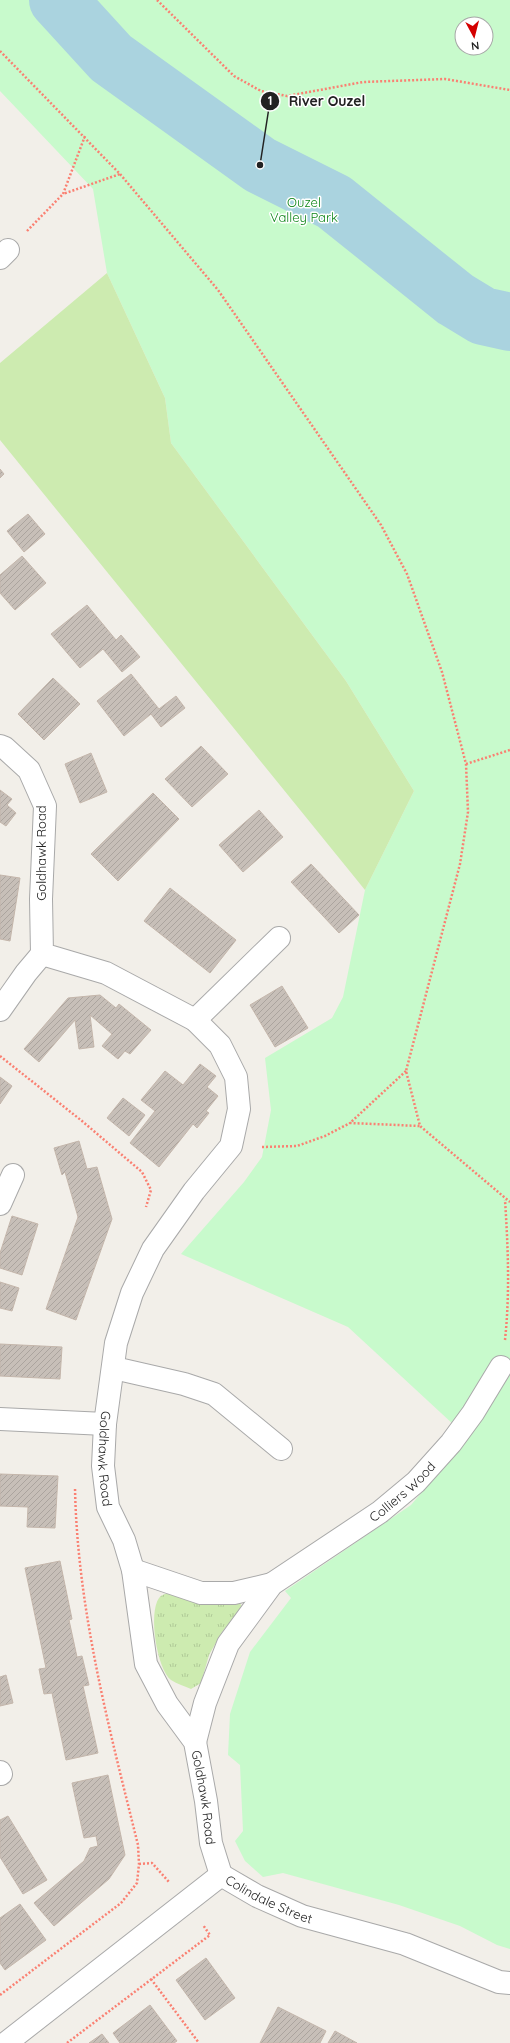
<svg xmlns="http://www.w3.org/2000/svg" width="510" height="2043" viewBox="0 0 510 2043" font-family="Quicksand,sans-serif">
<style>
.grass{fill:url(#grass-tufts)}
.park{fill:#c8facc;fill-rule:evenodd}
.garden{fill:#cdebb0}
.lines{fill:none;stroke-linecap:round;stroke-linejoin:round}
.river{stroke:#aad3df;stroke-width:58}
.building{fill:url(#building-hatch);stroke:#c4b6ab}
.minor-casing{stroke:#a9a9a9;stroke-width:24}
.path{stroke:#fa8072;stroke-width:2.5;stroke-dasharray:2 2;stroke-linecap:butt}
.minor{stroke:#fff;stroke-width:22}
.labels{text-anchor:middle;stroke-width:3;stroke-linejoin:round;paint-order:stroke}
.park-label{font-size:13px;fill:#0c8416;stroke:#fff}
.street-label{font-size:13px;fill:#222;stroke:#fff}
.leader{fill:none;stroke:#222;stroke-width:1.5}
.callout-dot{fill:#222;stroke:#fff;stroke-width:1.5}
.mark-label{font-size:12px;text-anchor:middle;font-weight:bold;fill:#fff}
.callout-label{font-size:14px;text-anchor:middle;font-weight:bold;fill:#222;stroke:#fff;stroke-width:3;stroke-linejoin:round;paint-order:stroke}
</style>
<defs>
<pattern id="grass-tufts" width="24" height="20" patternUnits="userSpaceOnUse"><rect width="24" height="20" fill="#cdebb0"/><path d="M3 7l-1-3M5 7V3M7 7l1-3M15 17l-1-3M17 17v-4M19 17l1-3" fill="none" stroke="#b0c997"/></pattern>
<pattern id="building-hatch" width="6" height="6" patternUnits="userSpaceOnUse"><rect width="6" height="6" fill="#c7bfb8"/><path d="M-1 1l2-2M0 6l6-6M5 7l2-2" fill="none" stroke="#aba49e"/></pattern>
</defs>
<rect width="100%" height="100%" fill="#f2efe9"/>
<path class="grass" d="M 169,1593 L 196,1601 L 240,1603 L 242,1607 L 222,1632 L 209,1655 L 201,1683 L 191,1689 C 185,1686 177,1684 171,1680 C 157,1669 148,1613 159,1598 C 161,1595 165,1594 169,1593 Z"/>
<path class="park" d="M 0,0 L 510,0 L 510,1949 L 497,1945 L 460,1926 L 399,1905 L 283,1873 L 263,1877 L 245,1861 L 235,1841 L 243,1831 L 240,1765 L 228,1755 L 230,1714 L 250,1652 L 291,1598 L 285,1591 L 411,1505 L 444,1466 L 454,1425 L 348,1327 L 181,1254 L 244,1182 L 262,1157 L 271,1110 L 265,1058 L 332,1018 L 343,997 L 365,890 L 414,791 L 346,681 L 171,443 L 165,398 L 107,273 L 93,189 L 0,91 ZM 462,24 L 486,24 L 486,48 L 462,48 Z"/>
<path class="garden" d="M 107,273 L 165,398 L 171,443 L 346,681 L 414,791 L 365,890 L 0,440 L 0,363 Z"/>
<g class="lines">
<path class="river" d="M 58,0 L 111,58 L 260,165 L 334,202 L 455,299 L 483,316 L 510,322"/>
</g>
<path class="building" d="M 0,469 L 4,474 L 0,478 Z
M 28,514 L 45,534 L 24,552 L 7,531 Z
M 22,556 L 46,583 L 15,610 L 0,593 L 0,575 Z
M 87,605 L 116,640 L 121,635 L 140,657 L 122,672 L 103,649 L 80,668 L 51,634 Z
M 131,674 L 159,709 L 176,696 L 185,708 L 161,727 L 151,714 L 124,736 L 97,701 Z
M 53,678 L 80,704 L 44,740 L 18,714 Z
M 201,746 L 228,774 L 192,807 L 165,779 Z
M 91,753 L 107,792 L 80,803 L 65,764 Z
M 0,790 L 12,799 L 7,805 L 16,813 L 6,826 L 0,822 Z
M 153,793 L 179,819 L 118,881 L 91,854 Z
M 259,810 L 283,837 L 243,872 L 219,845 Z
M 311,864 L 359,915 L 339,933 L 291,882 Z
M 0,875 L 20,878 L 10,941 L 0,939 Z
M 170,888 L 236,940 L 210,973 L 144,921 Z
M 282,986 L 308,1028 L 275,1047 L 250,1005 Z
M 100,995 L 116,1008 L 119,1004 L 151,1030 L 130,1054 L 125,1051 L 118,1059 L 102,1046 L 112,1034 L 90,1015 L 94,1047 L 79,1049 L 75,1020 L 39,1062 L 24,1049 L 68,998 Z
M 200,1064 L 216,1076 L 207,1087 L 218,1096 L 206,1111 L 209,1113 L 197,1128 L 193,1124 L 159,1167 L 130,1143 L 155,1111 L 141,1100 L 165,1071 L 183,1085 Z
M 0,1077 L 12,1086 L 0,1104 Z
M 123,1098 L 145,1115 L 129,1136 L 107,1118 Z
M 79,1141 L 87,1169 L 97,1167 L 112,1219 L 76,1320 L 46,1309 L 78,1217 L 65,1172 L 62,1175 L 54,1148 Z
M 12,1216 L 38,1224 L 22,1275 L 0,1268 L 0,1253 Z
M 0,1282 L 19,1288 L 12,1311 L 0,1308 Z
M 0,1344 L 62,1347 L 60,1379 L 0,1376 Z
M 0,1474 L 58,1476 L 55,1528 L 27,1527 L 28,1507 L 0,1506 Z
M 60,1561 L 72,1619 L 69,1620 L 77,1657 L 82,1656 L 89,1685 L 83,1686 L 98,1753 L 66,1760 L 52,1693 L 44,1694 L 39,1669 L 46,1668 L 25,1568 Z
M 6,1675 L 13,1703 L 0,1706 L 0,1677 Z
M 108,1775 L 125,1855 L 109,1879 L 54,1926 L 34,1903 L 84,1861 L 90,1848 L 98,1846 L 96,1836 L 84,1838 L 72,1783 Z
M 8,1816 L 47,1880 L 23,1894 L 0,1857 L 0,1820 Z
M 20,1904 L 46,1940 L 5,1970 L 0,1963 L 0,1918 Z
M 206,1958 L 235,1998 L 205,2020 L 176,1980 Z
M 150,2005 L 177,2041 L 174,2043 L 120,2043 L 113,2033 Z
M 278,2007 L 326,2031 L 320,2043 L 260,2043 Z
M 335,2031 L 357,2043 L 328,2043 Z
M 102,2034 L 109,2043 L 89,2043 Z"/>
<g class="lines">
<g class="minor-casing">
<g id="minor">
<path d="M 0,258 L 8,250"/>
<path id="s1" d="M 0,746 L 5,748 L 29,770 L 45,806 L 41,899 L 42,954 L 106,973 L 195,1020 L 220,1045 L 236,1077 L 239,1109 L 231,1146 L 194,1191 L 153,1249 L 132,1293 L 116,1343 L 105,1424 L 103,1466 L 108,1507 L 124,1540 L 133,1570 L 146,1664 L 167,1704 L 195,1742 L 206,1801 L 211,1843 L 221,1875"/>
<path d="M 0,1010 L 26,973 L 42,954"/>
<path d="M 195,1020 L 279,938"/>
<path d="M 0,1204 L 13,1175"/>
<path d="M 114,1368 L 184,1384 L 214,1394 L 281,1449"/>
<path d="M 0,1419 L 105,1424"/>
<path d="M 133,1570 L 201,1593 L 234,1593 L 272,1584"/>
<path id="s2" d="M 195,1742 L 205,1703 L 228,1644 L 272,1584 L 380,1512 L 416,1482 L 451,1443 L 473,1413 L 501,1367"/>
<path d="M 0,1772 L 1,1774"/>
<path id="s3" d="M 221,1875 L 257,1896 L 302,1916 L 405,1944 L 499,1982 L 510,1983"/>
<path d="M 6,2043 L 221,1875"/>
</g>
</g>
<path class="path" d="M 157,0 L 234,76 L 261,91 L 287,96 L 363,82 L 445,79 L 510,90
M 0,51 L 120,174 L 218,290 L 381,525 L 407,574 L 442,672 L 466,764 L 468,812 L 460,864 L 406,1071 L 420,1126 L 510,1202
M 85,136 L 63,194 L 120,174
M 27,231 L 63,194
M 466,764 L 510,750
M 0,1056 L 82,1121 L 142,1172 L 151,1190 L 146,1207
M 406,1071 L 350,1123 L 420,1126
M 262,1147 L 297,1146 L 325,1136 L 350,1123
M 505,1340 C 510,1293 508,1247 505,1200
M 139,1864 L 152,1863 L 169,1882
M 151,1979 L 199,2043
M 0,1995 L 121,1903 L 137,1883 L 139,1864 L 138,1845 C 109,1728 77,1608 75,1487
M 67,2043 L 210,1935 L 203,1925"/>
<use href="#minor" class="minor"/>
</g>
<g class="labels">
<g class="park-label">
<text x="304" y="207">Ouzel<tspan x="304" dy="15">Valley Park</tspan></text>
</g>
<g class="street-label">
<text transform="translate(41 853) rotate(-90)" y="5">Goldhawk Road</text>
<text dy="5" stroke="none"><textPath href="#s1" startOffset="881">Goldhawk Road</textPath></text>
<text dy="5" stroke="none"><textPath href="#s2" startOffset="338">Colliers Wood</textPath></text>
<text dy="5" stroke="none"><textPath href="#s1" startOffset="1241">Goldhawk Road</textPath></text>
<text dy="5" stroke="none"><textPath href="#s3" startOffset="54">Colindale Street</textPath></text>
</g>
</g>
<path class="leader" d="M260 165L270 101"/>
<g class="callout-dot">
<circle cx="260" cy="165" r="4"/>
<circle cx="270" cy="101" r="10"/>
</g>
<g class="mark-label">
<text x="270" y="105">1</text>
</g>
<g class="callout-label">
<text x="327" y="106">River Ouzel</text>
</g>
<g transform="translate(474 36) rotate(173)"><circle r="19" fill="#ffffff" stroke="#a7a7a7"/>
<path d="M0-3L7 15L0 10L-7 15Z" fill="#d40000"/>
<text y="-6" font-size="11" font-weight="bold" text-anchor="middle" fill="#222222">N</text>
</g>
</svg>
